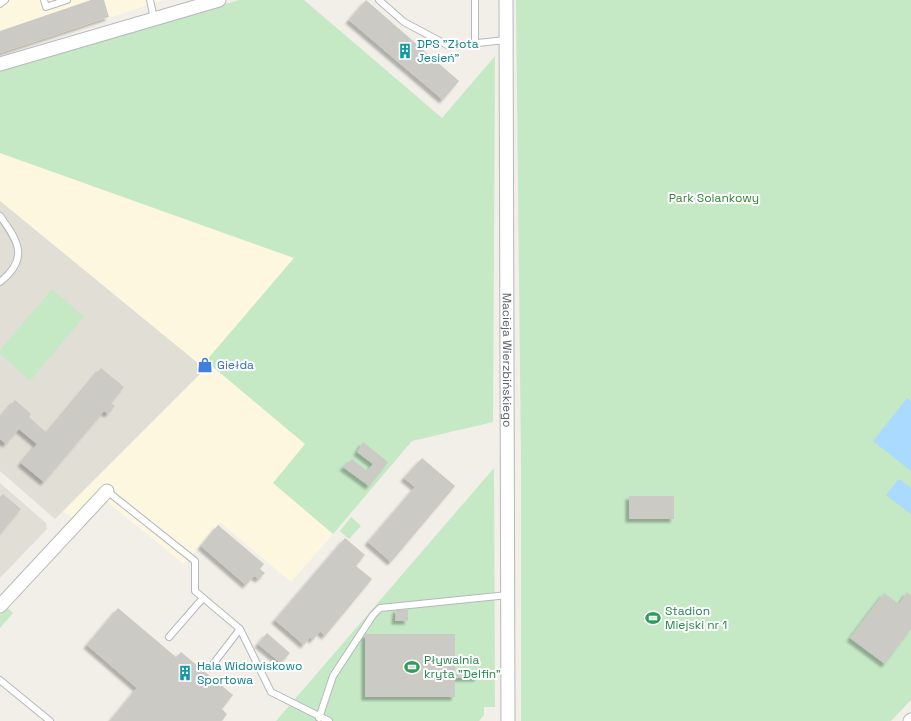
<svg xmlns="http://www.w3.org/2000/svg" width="911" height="721" viewBox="0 0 911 721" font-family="'Space Grotesk',sans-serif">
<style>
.commercial{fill:#fef7e0}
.education{fill:#e1ded6}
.green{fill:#c5e8c5}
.water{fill:#aadaff}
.building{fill:#cccac5;filter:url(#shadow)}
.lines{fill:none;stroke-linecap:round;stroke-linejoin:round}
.service-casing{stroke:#b5b8bc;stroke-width:8}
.minor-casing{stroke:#b5b8bc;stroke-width:15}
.service{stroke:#fff;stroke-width:6}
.minor{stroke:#fff;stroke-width:13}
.labels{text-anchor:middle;stroke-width:4;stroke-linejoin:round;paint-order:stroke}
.culture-label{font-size:12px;fill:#0d838f;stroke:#fff;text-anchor:start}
.park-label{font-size:12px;fill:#348238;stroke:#fff}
.street-label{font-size:12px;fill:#5f6368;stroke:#fff}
.shop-label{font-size:12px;fill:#366cbe;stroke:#fff;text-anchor:start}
.leisure-label{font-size:12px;fill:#27864d;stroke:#fff;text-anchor:start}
</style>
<defs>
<filter id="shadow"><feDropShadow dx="-3.5" dy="3.5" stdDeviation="1" flood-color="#0004"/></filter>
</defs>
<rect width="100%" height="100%" fill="#f1efe8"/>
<path class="commercial" d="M 0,0 L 163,0 L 0,54 Z
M 0,153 L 294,258 L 207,361 L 305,444 L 274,483 L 333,534 L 291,582 L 220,522 L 184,564 L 106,501 L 83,527 L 63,511 L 205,369 L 0,201 Z"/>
<path class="education" d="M 0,201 L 205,369 L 55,519 L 0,471 Z
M 0,483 L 46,523 L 47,529 L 0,578 Z"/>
<path class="green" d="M 239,0 L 304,0 L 442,118 L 495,56 L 493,422 L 412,441 L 333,534 L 273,483 L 305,444 L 206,361 L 294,258 L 0,153 L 0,71 Z
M 516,0 L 911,0 L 911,700 L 891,721 L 521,721 L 521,460 Z
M 52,289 L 84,317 L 30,381 L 0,354 L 0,350 Z
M 494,468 L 495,707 L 484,707 L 484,715 L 479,721 L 276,721 Z
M 351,517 L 361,526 L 349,539 L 340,531 Z
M 7,607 L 13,613 L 0,628 L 0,615 Z"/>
<path class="water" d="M 907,398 L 911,401 L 911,471 L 873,441 Z
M 899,479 L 911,488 L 911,514 L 886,495 Z"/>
<path class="building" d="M 91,0 L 104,0 L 109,17 L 0,53 L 0,31 Z
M 366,0 L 459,81 L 443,100 L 349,20 Z
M 101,368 L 124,387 L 111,403 L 115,406 L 108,414 L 104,411 L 44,482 L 21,463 L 37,444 L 19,429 L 6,444 L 0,439 L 0,418 L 15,400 L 31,414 L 29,417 L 47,433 Z
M 363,442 L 388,462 L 369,486 L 343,467 L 352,459 L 367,471 L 373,464 L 357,452 Z
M 422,458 L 455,486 L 391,562 L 368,542 L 415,487 L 404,478 Z
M 3,494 L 21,509 L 0,534 L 0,497 Z
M 629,496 L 674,496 L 674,519 L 629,519 Z
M 218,525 L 264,564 L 260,569 L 265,573 L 259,579 L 254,576 L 246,585 L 201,546 Z
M 345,538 L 365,555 L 356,566 L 372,579 L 325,636 L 320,631 L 313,640 L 310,637 L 304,645 L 275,620 Z
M 907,592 L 911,595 L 911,629 L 885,664 L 850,638 L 884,593 L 899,604 Z
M 118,608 L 176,657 L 181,652 L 233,695 L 222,709 L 227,714 L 222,721 L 110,721 L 137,688 L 87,645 Z
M 396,609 L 408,610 L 408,621 L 395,621 Z
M 267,633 L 290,653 L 281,663 L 258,644 Z
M 365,634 L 455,634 L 455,673 L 478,673 L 478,678 L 455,678 L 455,697 L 365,697 Z"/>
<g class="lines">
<g class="service-casing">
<path id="service" d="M 44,0 L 46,7 L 67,0
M 150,0 L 154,19
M 379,0 L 404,22 L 449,46 L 506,40
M 0,4 L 5,0
M 475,44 L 475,0
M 0,216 C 19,242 29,259 0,282
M 107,491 L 195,561 L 195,591 L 240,629 L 210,668
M 240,629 L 271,692 L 329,721
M 169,637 L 203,598
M 0,680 L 50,721
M 319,718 L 333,676 L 373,615 L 380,608 L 508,595"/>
</g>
<g class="minor-casing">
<g id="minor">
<path id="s1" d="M 506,0 L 508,721"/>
<path d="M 0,64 L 219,0"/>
<path d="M 0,606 L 107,491"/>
<path d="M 910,721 L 911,720"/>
</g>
</g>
<use href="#service" class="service"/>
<use href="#minor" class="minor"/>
</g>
<defs>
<g id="building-bare" transform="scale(1.2)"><path d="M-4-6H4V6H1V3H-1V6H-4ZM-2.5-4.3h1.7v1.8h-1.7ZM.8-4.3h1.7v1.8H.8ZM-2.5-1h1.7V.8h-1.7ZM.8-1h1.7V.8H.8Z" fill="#0f9aa8" stroke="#fff" stroke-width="2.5" paint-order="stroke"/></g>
<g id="shop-bare" transform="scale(1.2)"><path d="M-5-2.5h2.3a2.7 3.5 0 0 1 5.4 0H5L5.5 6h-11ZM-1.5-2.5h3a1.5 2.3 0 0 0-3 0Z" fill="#3f7fe0" stroke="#fff" stroke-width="2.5" paint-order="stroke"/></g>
<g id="stadium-bare" transform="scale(1.2)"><path d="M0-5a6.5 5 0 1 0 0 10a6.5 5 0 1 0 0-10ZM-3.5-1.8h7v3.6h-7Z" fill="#2e9e5b" stroke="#fff" stroke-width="2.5" paint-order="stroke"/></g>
</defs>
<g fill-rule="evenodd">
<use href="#building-bare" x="405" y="51"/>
<use href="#shop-bare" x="205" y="365"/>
<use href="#stadium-bare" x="653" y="618"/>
<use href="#stadium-bare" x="412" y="667"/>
<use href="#building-bare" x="185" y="673"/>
</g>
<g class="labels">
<g class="culture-label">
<text x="417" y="48">DPS "Złota<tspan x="417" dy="14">Jesień"</tspan></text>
<text x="197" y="670">Hala Widowiskowo<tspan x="197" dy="14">Sportowa</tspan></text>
</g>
<g class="park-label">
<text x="714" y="202">Park Solankowy</text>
</g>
<g class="street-label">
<text dy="4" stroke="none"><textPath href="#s1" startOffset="360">Macieja Wierzbińskiego</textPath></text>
</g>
<g class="shop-label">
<text x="217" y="369">Giełda</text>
</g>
<g class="leisure-label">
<text x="665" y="615">Stadion<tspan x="665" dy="14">Miejski nr 1</tspan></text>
<text x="424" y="664">Pływalnia<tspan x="424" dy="14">kryta "Delfin"</tspan></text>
</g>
</g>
</svg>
